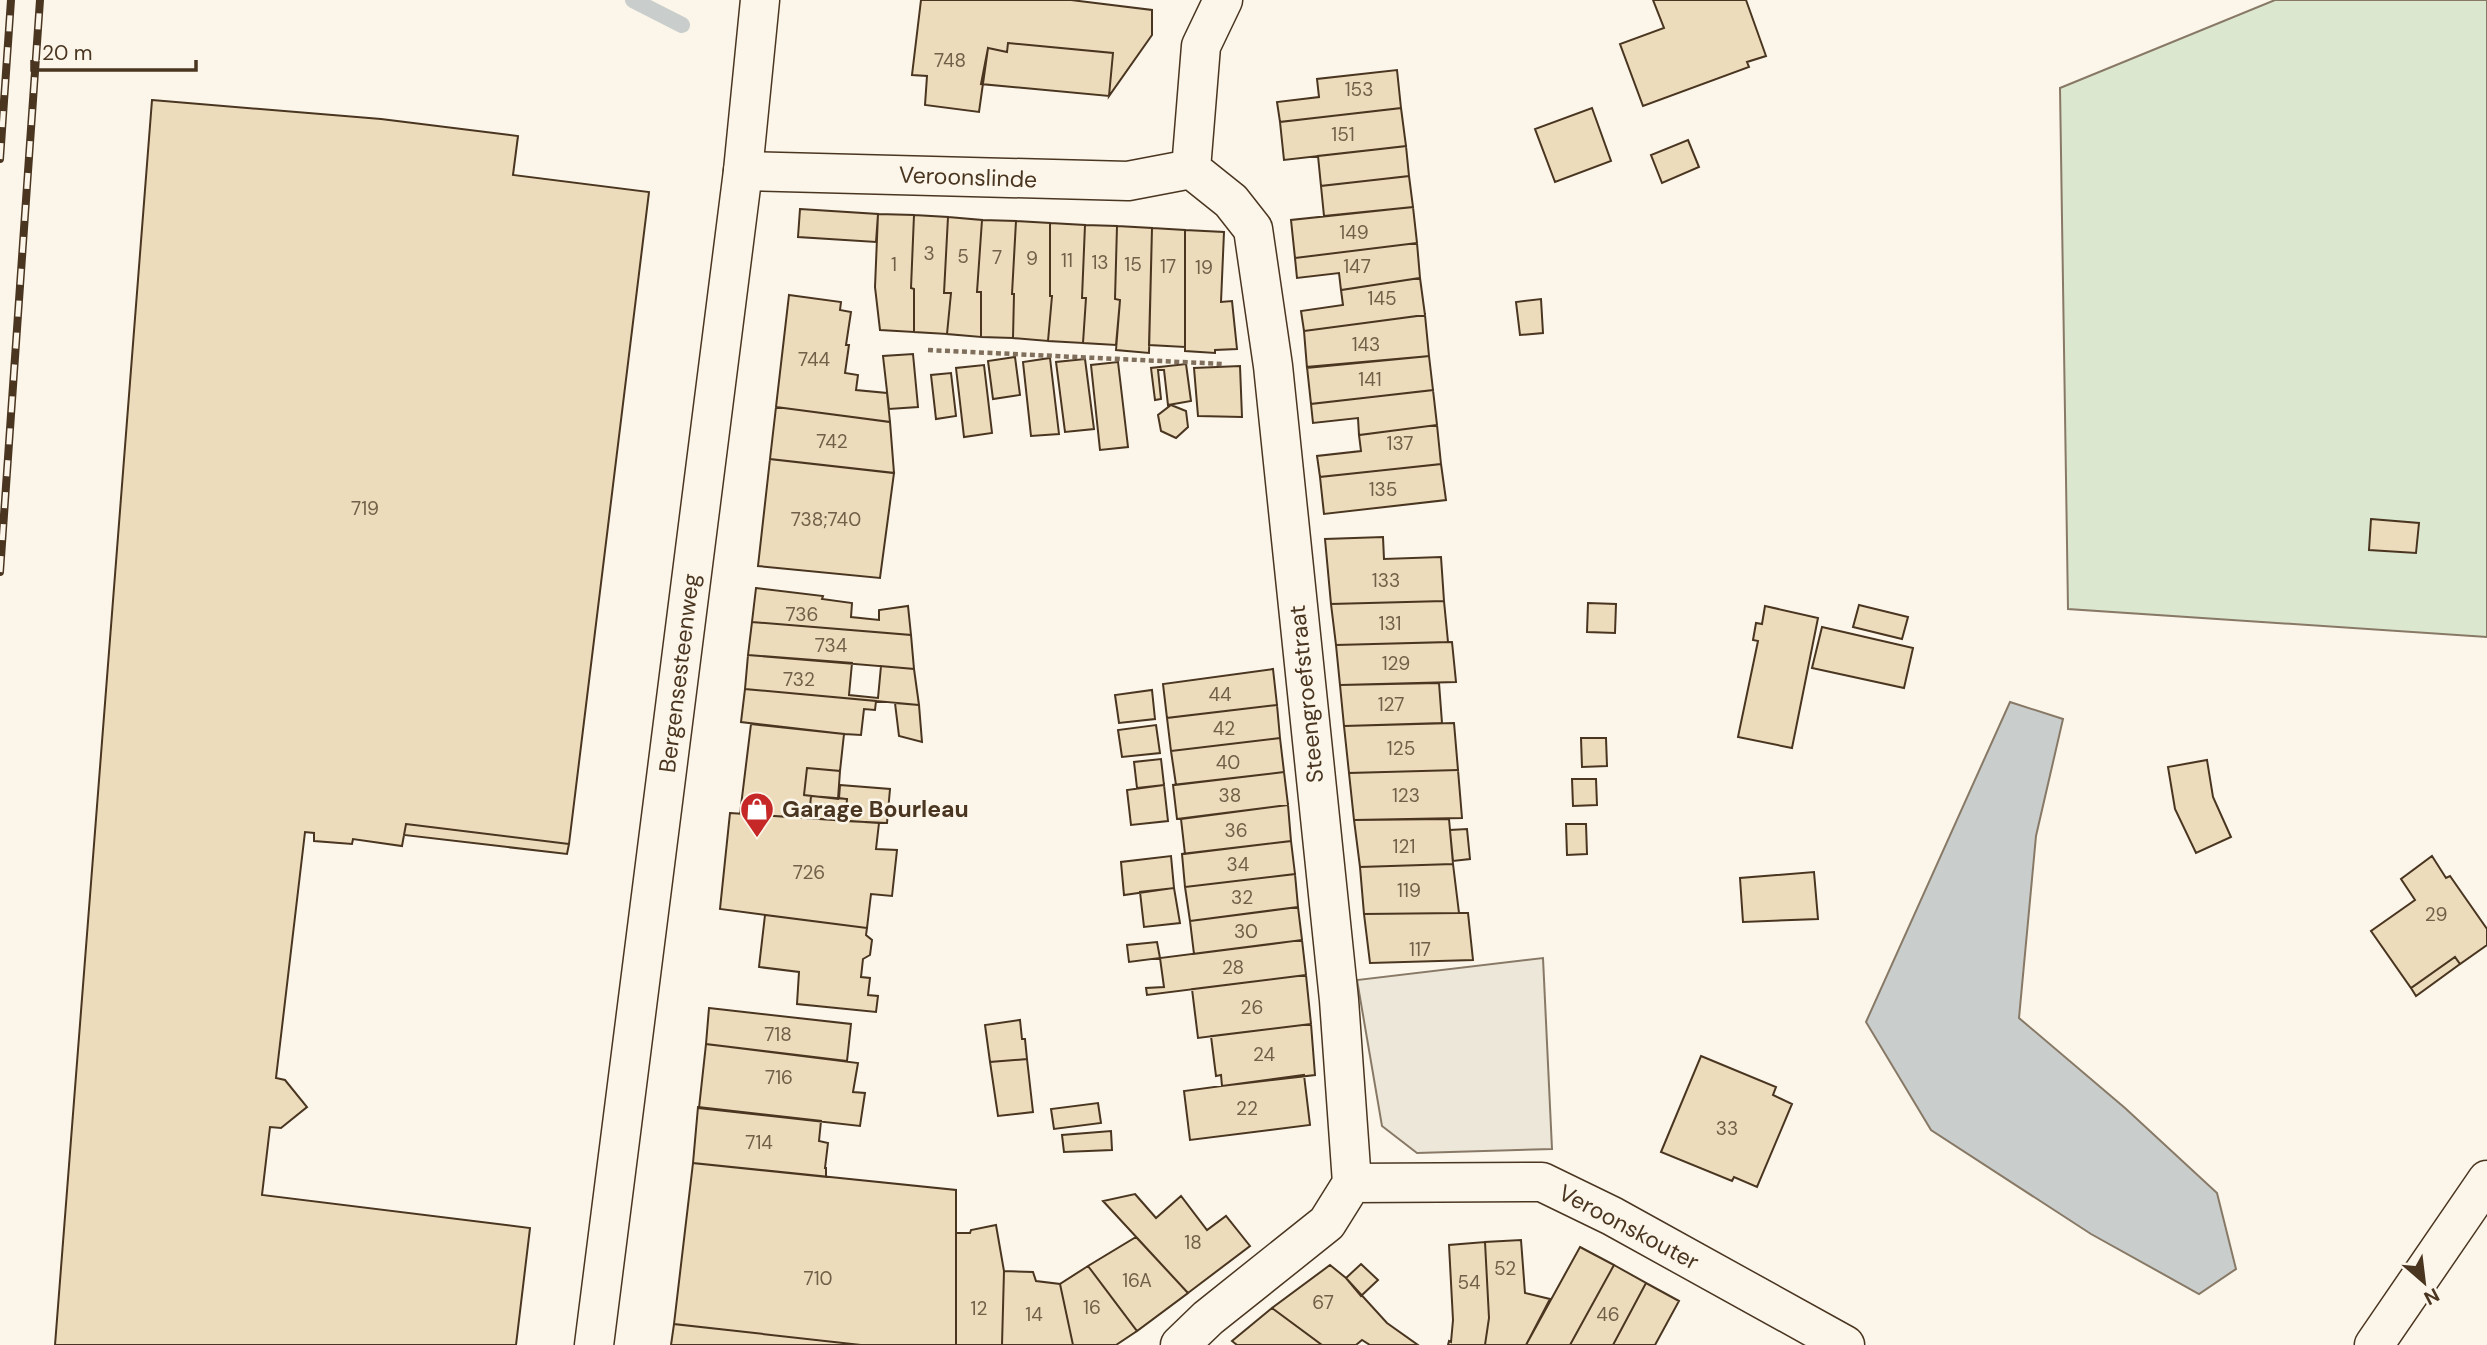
<svg xmlns="http://www.w3.org/2000/svg" width="2487" height="1345" viewBox="0 0 2487 1345" font-family="'DM Sans',sans-serif">
<style>
.green{fill:#dce7d0;stroke:#887966;stroke-width:2}
.parking{fill:#ede7d9;stroke:#887966;stroke-width:2}
.water{fill:#c9cecd;stroke:#887966;stroke-width:2}
.lines{fill:none;stroke-linecap:round;stroke-linejoin:round}
.stream{stroke:#c9cecd;stroke-width:16}
.building{fill:#ecdcbc;stroke:#4a3520;stroke-width:2}
.minor-casing{stroke:#4a3520;stroke-width:41}
.major-casing{stroke:#4a3520;stroke-width:41}
.path{stroke:#7f6f5c;stroke-width:4.5;stroke-dasharray:5 3.5;stroke-linecap:butt}
.minor{stroke:#fbf6e9;stroke-width:38}
.major{stroke:#fbf6e9;stroke-width:38}
.rail-casing{stroke:#4a3520;stroke-width:8}
.rail{stroke:#fbf6e9;stroke-width:5;stroke-dasharray:16;stroke-linecap:butt}
.labels{text-anchor:middle;stroke-width:5;stroke-linejoin:round;paint-order:stroke}
.number-label{font-size:19px;fill:#725f47}
.street-label{font-size:23px;fill:#4a3520;stroke:#fbf6e9}
.poi-label{font-size:23px;font-weight:bold;fill:#4a3520;stroke:#fbf6e9;text-anchor:start}
</style>
<rect width="100%" height="100%" fill="#fbf6e9"/>
<path class="green" d="M 2275,0 L 2487,0 L 2487,637 L 2068,609 L 2060,88 Z"/>
<path class="parking" d="M 1543,958 L 1552,1149 L 1417,1153 L 1382,1126 L 1357,980 Z"/>
<path class="water" d="M 2010,702 L 2063,719 L 2036,836 L 2019,1018 L 2125,1108 L 2217,1193 L 2236,1269 L 2199,1294 L 2091,1234 L 1931,1130 L 1866,1022 Z"/>
<g class="lines">
<path class="stream" d="M 633,0 L 682,25"/>
</g>
<path class="building" d="M 921,0 L 1071,0 L 1152,10 L 1152,35 L 1109,96 L 1113,53 L 1008,43 L 1007,52 L 988,48 L 979,112 L 925,105 L 927,76 L 912,75 Z
M 1653,0 L 1746,0 L 1766,56 L 1747,62 L 1749,67 L 1643,106 L 1620,44 L 1664,28 Z
M 1008,43 L 1113,53 L 1109,96 L 981,84 L 988,48 L 1007,52 Z
M 1397,70 L 1401,108 L 1280,122 L 1277,102 L 1319,97 L 1317,79 Z
M 152,100 L 381,119 L 518,136 L 513,175 L 649,192 L 569,844 L 406,824 L 402,846 L 353,839 L 352,844 L 314,841 L 314,833 L 305,832 L 276,1078 L 285,1080 L 307,1107 L 281,1128 L 270,1127 L 262,1195 L 530,1228 L 516,1345 L 55,1345 Z
M 1401,108 L 1406,146 L 1284,160 L 1280,122 Z
M 1592,108 L 1611,161 L 1555,182 L 1535,129 Z
M 1688,140 L 1699,167 L 1662,183 L 1651,155 Z
M 1406,146 L 1409,176 L 1321,186 L 1318,156 Z
M 1409,176 L 1413,207 L 1324,216 L 1321,186 Z
M 1413,207 L 1417,243 L 1295,258 L 1291,220 Z
M 800,209 L 878,214 L 876,242 L 798,237 Z
M 878,214 L 914,215 L 911,288 L 914,289 L 914,332 L 880,330 L 875,287 Z
M 914,215 L 948,217 L 944,293 L 951,293 L 947,334 L 914,332 L 914,289 L 911,288 Z
M 948,217 L 982,220 L 977,292 L 981,292 L 981,337 L 947,334 L 951,293 L 944,293 Z
M 982,220 L 1016,221 L 1012,294 L 1014,294 L 1013,338 L 981,337 L 981,292 L 977,292 Z
M 1016,221 L 1050,223 L 1050,296 L 1052,296 L 1048,341 L 1013,338 L 1014,294 L 1012,294 Z
M 1050,223 L 1085,225 L 1082,298 L 1086,298 L 1083,343 L 1048,341 L 1052,296 L 1050,296 Z
M 1085,225 L 1117,226 L 1115,299 L 1120,300 L 1116,345 L 1083,343 L 1086,298 L 1082,298 Z
M 1117,226 L 1152,228 L 1149,353 L 1116,350 L 1120,300 L 1115,299 Z
M 1152,228 L 1185,230 L 1185,347 L 1149,345 Z
M 1185,230 L 1224,232 L 1221,302 L 1232,301 L 1237,349 L 1215,350 L 1215,353 L 1185,351 Z
M 1417,243 L 1420,278 L 1341,290 L 1339,273 L 1297,278 L 1295,258 Z
M 1420,278 L 1425,315 L 1304,331 L 1301,311 L 1343,305 L 1341,290 Z
M 789,295 L 841,302 L 840,310 L 851,312 L 846,345 L 849,345 L 845,373 L 858,375 L 856,390 L 887,393 L 890,422 L 776,407 Z
M 1541,299 L 1543,333 L 1520,335 L 1516,302 Z
M 1425,315 L 1429,356 L 1307,368 L 1304,331 Z
M 913,354 L 918,407 L 889,409 L 883,356 Z
M 1429,356 L 1433,390 L 1311,404 L 1307,367 Z
M 1015,357 L 1020,395 L 993,399 L 988,361 Z
M 1050,358 L 1059,434 L 1031,436 L 1023,362 Z
M 1085,359 L 1094,429 L 1065,432 L 1056,362 Z
M 1118,362 L 1128,447 L 1100,450 L 1091,365 Z
M 1186,364 L 1191,401 L 1168,405 L 1164,370 L 1158,370 L 1161,399 L 1155,400 L 1151,368 Z
M 984,365 L 992,433 L 964,437 L 956,368 Z
M 1240,366 L 1242,417 L 1198,416 L 1194,368 Z
M 951,373 L 956,416 L 936,419 L 931,375 Z
M 1433,390 L 1437,425 L 1359,435 L 1358,418 L 1313,423 L 1311,404 Z
M 1171,405 L 1186,411 L 1188,427 L 1176,438 L 1161,431 L 1158,415 Z
M 776,407 L 890,422 L 894,473 L 770,459 Z
M 1437,425 L 1441,464 L 1320,477 L 1317,456 L 1361,451 L 1359,435 Z
M 770,459 L 894,473 L 880,578 L 758,566 Z
M 1441,464 L 1446,500 L 1324,514 L 1320,477 Z
M 2371,519 L 2419,523 L 2416,553 L 2369,550 Z
M 1383,537 L 1384,559 L 1441,557 L 1444,601 L 1331,604 L 1325,539 Z
M 756,588 L 823,596 L 822,599 L 852,603 L 851,617 L 879,620 L 879,610 L 908,606 L 911,635 L 752,622 Z
M 1444,601 L 1448,642 L 1336,645 L 1331,604 Z
M 1588,603 L 1616,604 L 1615,633 L 1587,632 Z
M 1859,605 L 1908,617 L 1902,639 L 1853,627 Z
M 1765,606 L 1818,618 L 1792,748 L 1738,737 L 1758,641 L 1753,640 L 1756,623 L 1762,624 Z
M 752,622 L 911,635 L 914,669 L 748,655 Z
M 1822,627 L 1913,648 L 1904,688 L 1812,668 Z
M 1452,642 L 1456,682 L 1340,685 L 1336,645 Z
M 748,655 L 852,663 L 849,695 L 878,698 L 881,666 L 914,669 L 919,705 L 745,689 Z
M 1273,669 L 1277,705 L 1167,718 L 1163,684 Z
M 1439,683 L 1442,723 L 1344,726 L 1340,685 Z
M 745,689 L 876,701 L 875,710 L 864,709 L 861,735 L 844,734 L 741,722 Z
M 1152,690 L 1155,719 L 1119,723 L 1115,695 Z
M 895,703 L 919,705 L 922,742 L 899,736 Z
M 1277,705 L 1280,738 L 1171,751 L 1167,718 Z
M 1454,723 L 1458,770 L 1349,773 L 1344,726 Z
M 751,724 L 844,734 L 840,771 L 807,768 L 804,795 L 811,796 L 809,818 L 740,814 Z
M 1156,725 L 1160,753 L 1122,757 L 1118,730 Z
M 1280,738 L 1284,772 L 1176,785 L 1171,751 Z
M 1581,738 L 1606,738 L 1607,766 L 1582,767 Z
M 1161,759 L 1164,785 L 1137,788 L 1134,762 Z
M 2207,760 L 2213,797 L 2231,837 L 2196,853 L 2175,809 L 2168,767 Z
M 807,768 L 840,771 L 838,799 L 804,795 Z
M 1458,770 L 1462,818 L 1354,820 L 1349,773 Z
M 1284,772 L 1288,805 L 1177,819 L 1173,785 Z
M 1572,779 L 1596,779 L 1597,805 L 1573,806 Z
M 840,785 L 890,789 L 887,823 L 845,821 L 847,799 L 839,798 Z
M 1164,785 L 1168,821 L 1131,825 L 1127,790 Z
M 811,796 L 847,799 L 845,821 L 809,818 Z
M 1288,805 L 1291,841 L 1185,854 L 1181,819 Z
M 730,813 L 879,823 L 876,849 L 897,850 L 892,896 L 871,894 L 867,928 L 720,909 Z
M 1449,819 L 1453,864 L 1360,867 L 1354,820 Z
M 406,824 L 569,844 L 567,854 L 404,835 Z
M 1566,824 L 1586,824 L 1587,854 L 1567,855 Z
M 1467,829 L 1470,859 L 1453,861 L 1450,830 Z
M 1291,841 L 1295,874 L 1185,887 L 1182,854 Z
M 1171,856 L 1174,888 L 1124,895 L 1121,862 Z
M 2432,856 L 2446,878 L 2450,876 L 2487,929 L 2487,945 L 2460,964 L 2455,957 L 2411,988 L 2371,931 L 2415,900 L 2401,879 Z
M 1453,864 L 1459,913 L 1364,914 L 1360,867 Z
M 1814,872 L 1818,919 L 1743,922 L 1740,878 Z
M 1295,874 L 1298,907 L 1190,921 L 1185,887 Z
M 1174,888 L 1180,923 L 1144,927 L 1140,892 Z
M 1298,907 L 1302,940 L 1194,954 L 1190,921 Z
M 1459,913 L 1468,913 L 1473,960 L 1370,963 L 1364,914 Z
M 765,915 L 867,928 L 866,935 L 872,940 L 870,955 L 863,959 L 861,977 L 870,978 L 868,995 L 878,996 L 876,1012 L 797,1004 L 799,972 L 759,967 Z
M 1302,940 L 1306,975 L 1147,995 L 1146,988 L 1164,987 L 1160,958 Z
M 1157,942 L 1160,958 L 1129,962 L 1127,945 Z
M 2455,957 L 2460,964 L 2416,996 L 2411,988 Z
M 1306,975 L 1311,1024 L 1198,1038 L 1192,989 Z
M 709,1008 L 851,1024 L 847,1061 L 706,1044 Z
M 1020,1020 L 1022,1039 L 1025,1039 L 1027,1059 L 990,1062 L 985,1025 Z
M 1311,1024 L 1315,1075 L 1222,1086 L 1221,1075 L 1216,1076 L 1211,1036 Z
M 706,1044 L 858,1063 L 853,1092 L 865,1093 L 860,1126 L 699,1108 Z
M 1701,1056 L 1776,1087 L 1773,1095 L 1792,1104 L 1757,1187 L 1734,1177 L 1732,1181 L 1661,1152 Z
M 1027,1059 L 1033,1112 L 998,1116 L 990,1062 Z
M 1304,1075 L 1310,1125 L 1190,1140 L 1184,1091 Z
M 1098,1103 L 1101,1123 L 1054,1129 L 1051,1109 Z
M 698,1107 L 821,1121 L 819,1141 L 828,1143 L 825,1168 L 826,1168 L 826,1177 L 693,1163 Z
M 1111,1131 L 1112,1150 L 1064,1152 L 1062,1135 Z
M 693,1163 L 956,1190 L 956,1345 L 861,1345 L 674,1324 Z
M 1135,1194 L 1156,1218 L 1181,1196 L 1207,1230 L 1226,1216 L 1250,1246 L 1188,1293 L 1103,1201 Z
M 996,1225 L 1004,1271 L 1002,1345 L 956,1345 L 956,1233 L 970,1233 L 971,1230 Z
M 1136,1237 L 1188,1293 L 1137,1331 L 1088,1266 Z
M 1521,1240 L 1525,1293 L 1550,1299 L 1526,1345 L 1485,1345 L 1489,1318 L 1485,1242 Z
M 1485,1242 L 1489,1318 L 1485,1345 L 1448,1345 L 1449,1341 L 1451,1342 L 1453,1320 L 1449,1245 Z
M 1580,1247 L 1614,1265 L 1570,1345 L 1526,1345 Z
M 1361,1264 L 1378,1280 L 1361,1296 L 1346,1278 Z
M 1330,1265 L 1346,1278 L 1387,1323 L 1418,1345 L 1370,1345 L 1362,1340 L 1356,1345 L 1322,1345 L 1272,1308 Z
M 1614,1265 L 1646,1283 L 1613,1345 L 1570,1345 Z
M 1088,1266 L 1137,1331 L 1116,1345 L 1073,1345 L 1060,1284 Z
M 1004,1271 L 1033,1272 L 1036,1281 L 1060,1284 L 1073,1345 L 1002,1345 Z
M 1646,1283 L 1679,1301 L 1655,1345 L 1613,1345 Z
M 1272,1308 L 1322,1345 L 1237,1345 L 1232,1341 Z
M 674,1324 L 861,1345 L 671,1345 Z"/>
<g class="lines">
<g class="minor-casing">
<path id="minor" d="M 1191,169 L 1201,46 L 1223,0
M 743,171 L 1128,181 L 1191,169
M 1352,1183 L 1542,1182 L 1612,1216 L 1845,1345
M 1180,1345 L 1208,1318 L 1327,1223 L 1352,1183 L 1339,1000 L 1273,366 L 1253,229 L 1231,201 L 1191,169
M 2374,1345 L 2487,1180"/>
</g>
<g class="major-casing">
<path id="major" d="M 594,1345 L 743,171 L 760,0"/>
</g>
<path class="path" d="M 928,350 L 1224,364"/>
<use href="#minor" class="minor"/>
<use href="#major" class="major"/>
<g class="rail-casing">
<path id="rail" d="M 0,159 L 11,0
M 0,572 L 40,0"/>
</g>
<use href="#rail" class="rail"/>
</g>
<defs>
<g id="shop-pin" transform="scale(1.75)"><path d="M0 17L-7.5 6A9.5 9.5 0 1 1 7.5 6Z" fill="#c62828" stroke="#fbf6e9"/><path d="M-5-2.5h2.3a2.7 3.5 0 0 1 5.4 0H5L5.5 6h-11ZM-1.5-2.5h3a1.5 2.3 0 0 0-3 0Z" fill="#fff"/></g>
</defs>
<g fill-rule="evenodd">
<use href="#shop-pin" x="757" y="809"/>
</g>
<g class="labels">
<g class="number-label">
<text x="950" y="67">748</text>
<text x="1359" y="96">153</text>
<text x="1343" y="141">151</text>
<text x="1354" y="239">149</text>
<text x="929" y="260">3</text>
<text x="963" y="263">5</text>
<text x="997" y="264">7</text>
<text x="1032" y="265">9</text>
<text x="1067" y="267">11</text>
<text x="1100" y="269">13</text>
<text x="894" y="271">1</text>
<text x="1133" y="271">15</text>
<text x="1168" y="273">17</text>
<text x="1357" y="273">147</text>
<text x="1204" y="274">19</text>
<text x="1382" y="305">145</text>
<text x="1366" y="351">143</text>
<text x="814" y="366">744</text>
<text x="1370" y="386">141</text>
<text x="832" y="448">742</text>
<text x="1400" y="450">137</text>
<text x="1383" y="496">135</text>
<text x="365" y="515">719</text>
<text x="826" y="526">738;740</text>
<text x="1386" y="587">133</text>
<text x="802" y="621">736</text>
<text x="1390" y="630">131</text>
<text x="831" y="652">734</text>
<text x="1396" y="670">129</text>
<text x="799" y="686">732</text>
<text x="1220" y="701">44</text>
<text x="1391" y="711">127</text>
<text x="1224" y="735">42</text>
<text x="1401" y="755">125</text>
<text x="1228" y="769">40</text>
<text x="1230" y="802">38</text>
<text x="1406" y="802">123</text>
<text x="1236" y="837">36</text>
<text x="1404" y="853">121</text>
<text x="1238" y="871">34</text>
<text x="809" y="879">726</text>
<text x="1409" y="897">119</text>
<text x="1242" y="904">32</text>
<text x="2436" y="921">29</text>
<text x="1246" y="938">30</text>
<text x="1420" y="956">117</text>
<text x="1233" y="974">28</text>
<text x="1252" y="1014">26</text>
<text x="778" y="1041">718</text>
<text x="1264" y="1061">24</text>
<text x="779" y="1084">716</text>
<text x="1247" y="1115">22</text>
<text x="1727" y="1135">33</text>
<text x="759" y="1149">714</text>
<text x="1193" y="1249">18</text>
<text x="1505" y="1275">52</text>
<text x="818" y="1285">710</text>
<text x="1137" y="1287">16A</text>
<text x="1469" y="1289">54</text>
<text x="1323" y="1309">67</text>
<text x="1092" y="1314">16</text>
<text x="979" y="1315">12</text>
<text x="1034" y="1321">14</text>
<text x="1608" y="1321">46</text>
</g>
<g class="street-label">
<text transform="translate(968 177) rotate(2)" y="8">Veroonslinde</text>
<text transform="translate(679 673) rotate(-83)" y="8">Bergensesteenweg</text>
<text transform="translate(1306 694) rotate(-96)" y="8">Steengroefstraat</text>
<text transform="translate(1629 1227) rotate(28)" y="8">Veroonskouter</text>
</g>
<g class="poi-label">
<text x="782" y="817">Garage Bourleau</text>
</g>
</g>
<g transform="translate(2424 1282) rotate(152)" stroke="#fbf6e9" stroke-width="5" paint-order="stroke">
<path d="M0-5L12 26L0 18L-12 26Z" fill="#4a3520"/>
<text y="-10" font-size="19" font-weight="bold" text-anchor="middle" fill="#4a3520">N</text>
</g>
<path d="M32 60v10h164v-10" fill="none" stroke="#4a3520" stroke-width="3.5"/>
<text x="42" y="60" font-size="21" fill="#4a3520" stroke="#fbf6e9" stroke-width="5" paint-order="stroke">20 m</text>
</svg>
